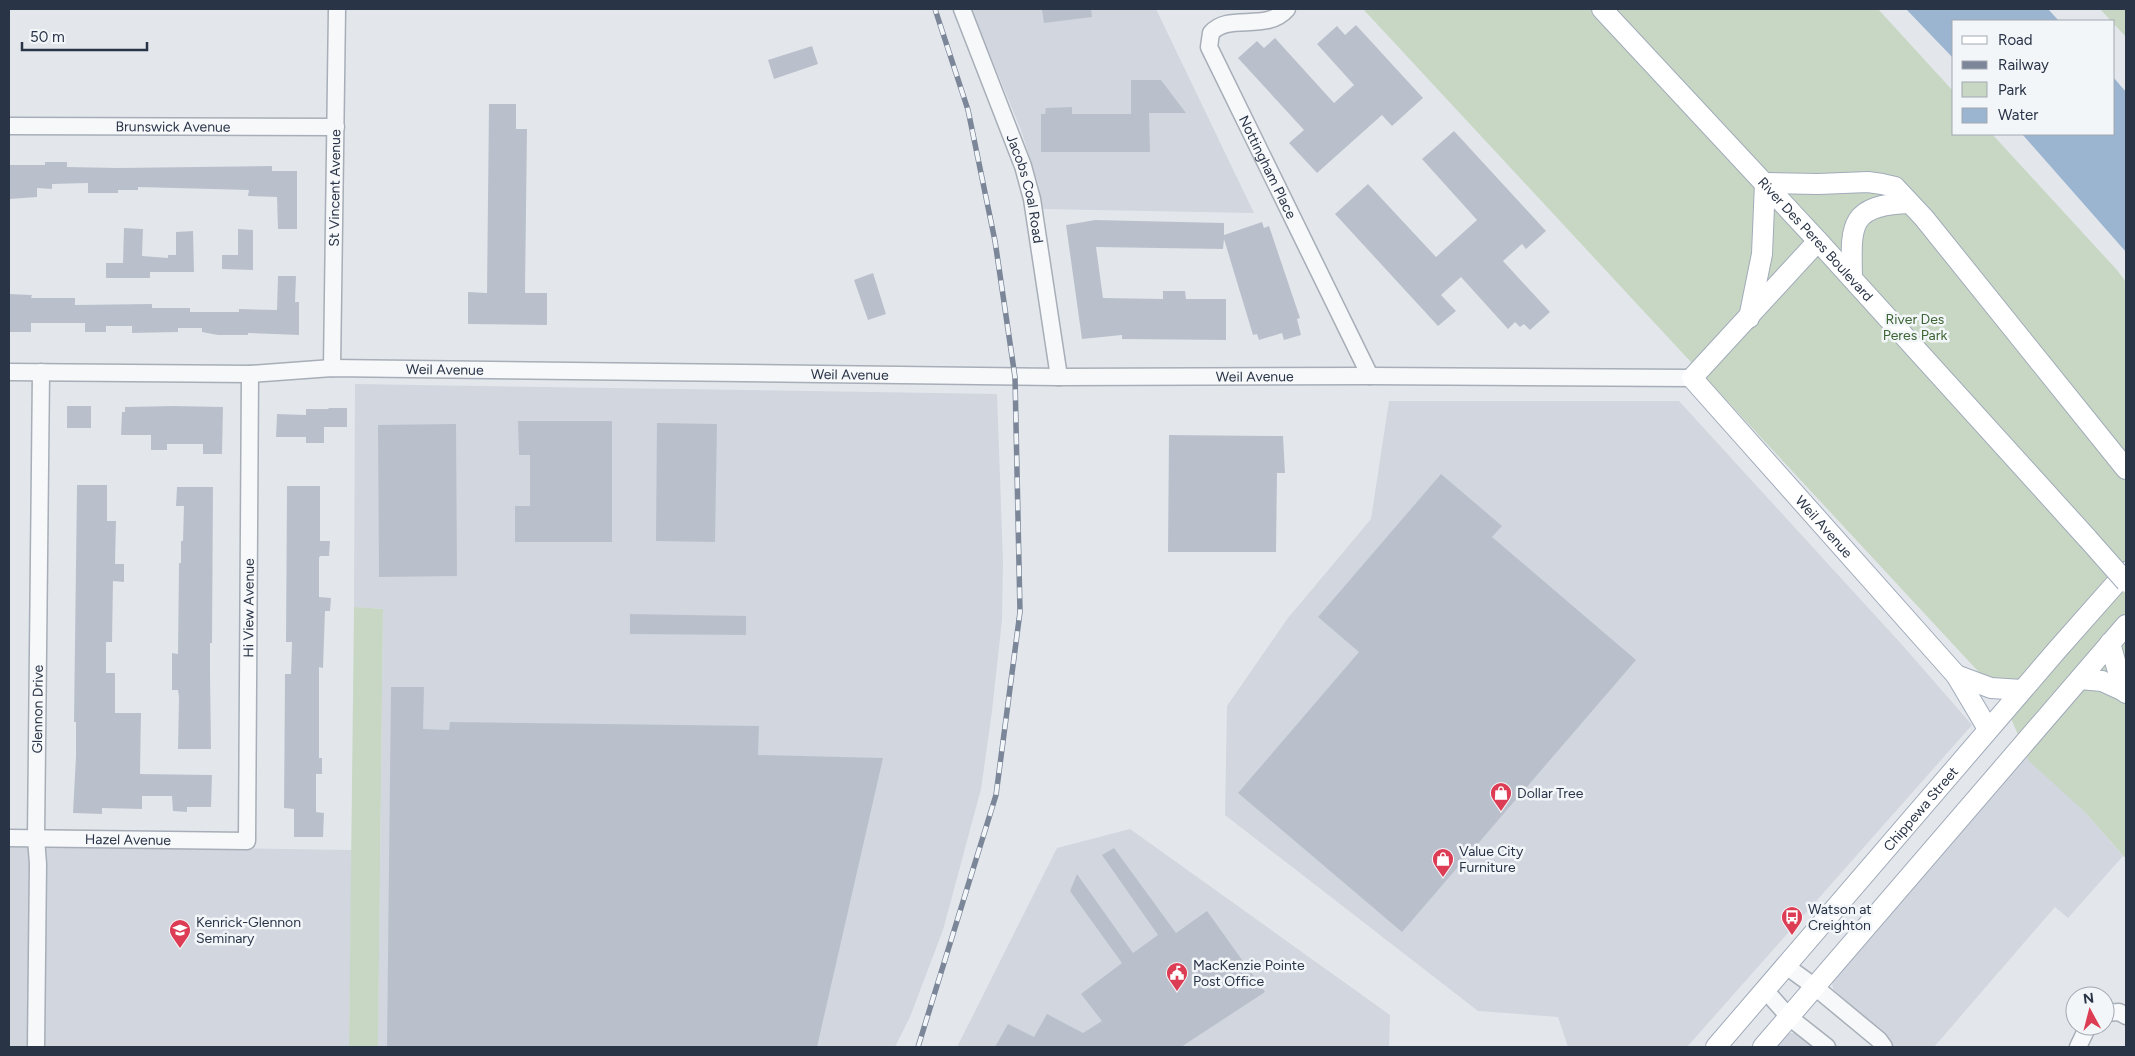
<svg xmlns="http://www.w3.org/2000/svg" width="2135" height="1056" viewBox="0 0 2135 1056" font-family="Figtree,sans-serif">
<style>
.built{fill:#d1d6df}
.green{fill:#c8d7c3}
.water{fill:#9bb4d0}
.building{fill:#bac0cb}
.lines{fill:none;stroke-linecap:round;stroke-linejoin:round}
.minor-casing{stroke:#a7aeb7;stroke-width:19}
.major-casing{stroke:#a1abba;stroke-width:22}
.minor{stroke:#f6f8fa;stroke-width:16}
.major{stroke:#fff;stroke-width:20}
.rail-casing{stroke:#7b8698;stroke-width:5.5}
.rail{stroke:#f3f6f9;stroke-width:4;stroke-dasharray:11;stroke-linecap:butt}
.major-bridge-casing{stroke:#a1abba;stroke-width:22;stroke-linecap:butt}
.major-bridge{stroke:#fff;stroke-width:20}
.labels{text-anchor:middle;stroke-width:5;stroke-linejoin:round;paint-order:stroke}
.street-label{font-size:14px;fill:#293447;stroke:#f3f6f9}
.park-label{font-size:14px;fill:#3d6434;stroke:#f3f6f9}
.poi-label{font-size:14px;fill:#293447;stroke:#f3f6f9;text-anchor:start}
</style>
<rect width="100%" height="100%" fill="#e3e7ec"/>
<path class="built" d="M 971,9 L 1156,9 L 1254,213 L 1042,209 L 1039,186 L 1021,130 Z
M 355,384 L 997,394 L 1003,562 L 1002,620 L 992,711 L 981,789 L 943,930 L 910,1017 L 895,1047 L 378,1047 L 383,609 L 354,607 Z
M 1389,401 L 1679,401 L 1904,647 L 1972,725 L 1687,1047 L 1568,1047 L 1558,1017 L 1478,1011 L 1225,815 L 1227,706 L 1288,618 L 1371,519 Z
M 2027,754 L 2085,812 L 2123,856 L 2068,918 L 2055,907 L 1934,1047 L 1892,1047 L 1882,1033 L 1834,990 L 1832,985 L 1835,977 Z
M 1130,829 L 1390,1015 L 1389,1047 L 957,1047 L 1057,848 Z
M 9,845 L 352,850 L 349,1047 L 9,1047 Z
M 1788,1033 L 1796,1033 L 1803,1037 L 1816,1047 L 1775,1047 Z"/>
<path class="green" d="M 1363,9 L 1878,9 L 1954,92 L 1954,134 L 1992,134 L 2117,270 L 2126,282 L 2126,859 L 2085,812 L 2029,761 L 2002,697 Z
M 2100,9 L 2126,9 L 2126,37 Z
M 354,607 L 383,609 L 378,1047 L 349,1047 Z"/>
<path class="water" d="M 1906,9 L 2048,9 L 2059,21 L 1954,21 L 1954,59 Z
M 2114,78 L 2126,92 L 2126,252 L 2022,134 L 2114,134 Z"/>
<path class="building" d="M 1042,9 L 1091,9 L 1092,17 L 1044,23 Z
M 1356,25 L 1423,98 L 1392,126 L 1382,115 L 1317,173 L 1289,143 L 1304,130 L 1238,58 L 1257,41 L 1264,48 L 1275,38 L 1334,103 L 1354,85 L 1317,44 L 1337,26 L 1345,35 Z
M 812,46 L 818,64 L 774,79 L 768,60 Z
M 1131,80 L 1161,80 L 1186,113 L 1149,113 L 1150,152 L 1041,152 L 1041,114 L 1045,114 L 1046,108 L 1072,107 L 1072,114 L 1131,114 Z
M 489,104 L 516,104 L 516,129 L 527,129 L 525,293 L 547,293 L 547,325 L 468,324 L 468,292 L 487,293 Z
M 1454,131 L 1546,231 L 1526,249 L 1522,244 L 1503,261 L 1550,312 L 1530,330 L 1524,324 L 1520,327 L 1515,322 L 1508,329 L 1461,277 L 1441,295 L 1456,311 L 1438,326 L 1335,214 L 1368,184 L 1436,257 L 1477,220 L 1422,159 Z
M 45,162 L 67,162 L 67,167 L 118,168 L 272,166 L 272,171 L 297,171 L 297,229 L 278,229 L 277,197 L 248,196 L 249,190 L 138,187 L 138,190 L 118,190 L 118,193 L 88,193 L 88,183 L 52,184 L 52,189 L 37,188 L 37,197 L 10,199 L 10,165 L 45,165 Z
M 1095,220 L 1224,223 L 1224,235 L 1262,222 L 1264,228 L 1269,226 L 1300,318 L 1297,319 L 1301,335 L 1284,340 L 1282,333 L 1259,340 L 1257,334 L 1253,335 L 1224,239 L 1223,249 L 1096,247 L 1103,298 L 1163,299 L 1163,291 L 1185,291 L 1186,299 L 1226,299 L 1226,340 L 1122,339 L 1122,335 L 1082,339 L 1066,225 Z
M 124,228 L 143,229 L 142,256 L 168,258 L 168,255 L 176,255 L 176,232 L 193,231 L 194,272 L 150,272 L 150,278 L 106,278 L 106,263 L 123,263 Z
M 238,229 L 253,230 L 253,270 L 222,269 L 222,255 L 238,255 Z
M 873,273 L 886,314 L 868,320 L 854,280 Z
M 278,276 L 296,276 L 295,302 L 299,302 L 299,335 L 248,333 L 248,335 L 218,335 L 202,332 L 202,328 L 178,328 L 178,332 L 132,333 L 132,326 L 106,326 L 106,332 L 85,332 L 85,323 L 31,323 L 31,332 L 9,332 L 9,294 L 32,295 L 31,298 L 75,298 L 75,305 L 152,304 L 152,308 L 190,308 L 190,312 L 239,312 L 239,309 L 277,310 Z
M 67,406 L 91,406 L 91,428 L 67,428 Z
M 174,406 L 223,407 L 222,454 L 203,454 L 203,444 L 167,444 L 167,450 L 151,450 L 151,435 L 121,435 L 122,412 L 125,412 L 125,407 Z
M 329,408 L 347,408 L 347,427 L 324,427 L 324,443 L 306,443 L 306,437 L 276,437 L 277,414 L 306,415 L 306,409 L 328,409 Z
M 518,421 L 612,421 L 612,542 L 515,542 L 515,506 L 530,506 L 530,455 L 519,455 Z
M 657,423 L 717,424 L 715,542 L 656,541 Z
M 456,424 L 457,576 L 379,577 L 378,425 Z
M 1169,435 L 1283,436 L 1285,473 L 1277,473 L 1276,552 L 1168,552 Z
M 1441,474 L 1502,526 L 1492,537 L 1636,660 L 1402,932 L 1238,793 L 1359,652 L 1318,617 Z
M 77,485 L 107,485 L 107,521 L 116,521 L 115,564 L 124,564 L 124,582 L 113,581 L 112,642 L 106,642 L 106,673 L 115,673 L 115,713 L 141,713 L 140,774 L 212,775 L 211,807 L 187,807 L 187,812 L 173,811 L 172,796 L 142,796 L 142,809 L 102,808 L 102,814 L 73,813 L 76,756 L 76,722 L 74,722 Z
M 287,486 L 320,486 L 320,541 L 330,541 L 329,556 L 320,556 L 319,558 L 319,597 L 331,598 L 330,611 L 325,611 L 323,668 L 319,667 L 319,758 L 322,758 L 322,774 L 316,774 L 316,812 L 324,813 L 323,837 L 294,837 L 294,809 L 284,808 L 285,674 L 291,674 L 292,642 L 286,642 Z
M 177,487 L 213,487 L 212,643 L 210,643 L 210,675 L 211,749 L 178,749 L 179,697 L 178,690 L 172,690 L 172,653 L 178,654 L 179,563 L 181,563 L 181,541 L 183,541 L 184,506 L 176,506 Z
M 630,614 L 746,616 L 746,635 L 630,634 Z
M 391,687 L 424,687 L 423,729 L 449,730 L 450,722 L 759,726 L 758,755 L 883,758 L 817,1047 L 387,1047 Z
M 1114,848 L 1176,933 L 1207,911 L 1265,992 L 1181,1047 L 995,1047 L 1008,1024 L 1034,1037 L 1047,1014 L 1083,1033 L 1102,1021 L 1081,994 L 1122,963 L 1070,891 L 1077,874 L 1133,953 L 1158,935 L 1102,855 Z"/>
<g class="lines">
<g class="minor-casing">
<g id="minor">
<path id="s1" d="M 962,9 L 1023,166 L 1032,199 L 1059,377"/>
<path id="s2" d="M 1287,9 C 1266,33 1229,12 1211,33 L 1209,47 L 1370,376"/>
<path id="s3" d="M 9,126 L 336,127"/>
<path id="s4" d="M 332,368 L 337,9"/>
<path id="s5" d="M 9,372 L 250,374 L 332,368 L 1059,377 L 1370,376 L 1692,378"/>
<path id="s6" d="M 9,838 L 247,841 L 250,374"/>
<path d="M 1786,966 L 1815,987 L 1879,1040 L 1884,1047"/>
<path d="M 1765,990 L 1789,1017 L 1827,1047"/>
<path d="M 2105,1013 L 2119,1012 L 2126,1016"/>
<path id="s7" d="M 36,1047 L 38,864 L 36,838 L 41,372"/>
<path d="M 2078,1047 L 2088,1026"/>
</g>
</g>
<g class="major-casing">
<g id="major">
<path id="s8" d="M 1602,9 L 1818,241 L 2088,539"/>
<path d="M 1765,183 L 1818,184 L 1868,182 L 1882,184 L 1895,187 L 1924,218 L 2126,469"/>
<path id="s9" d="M 1818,241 L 1692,378 L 1956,675 L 1988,729"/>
<path d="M 1852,278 C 1851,226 1848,205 1909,203"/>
<path d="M 1749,318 L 1762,254 L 1765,183"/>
<path d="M 2110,643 L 2117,668 L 2126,693"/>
<path d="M 1956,675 L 1991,688 L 2022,690"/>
<path d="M 2080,679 L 2102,681 L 2126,692"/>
<path id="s10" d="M 1716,1047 L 2057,650 L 2126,572"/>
<path d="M 1763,1047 L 2126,625"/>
</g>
</g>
<use href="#minor" class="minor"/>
<use href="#major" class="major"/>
<g class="rail-casing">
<path id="rail" d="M 918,1047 L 996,795 L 1020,612 L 1015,377 L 995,241 L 968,110 L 935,9"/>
</g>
<use href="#rail" class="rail"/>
<g class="major-bridge-casing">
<path id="major-bridge" d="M 2088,539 L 2126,582"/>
</g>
<use href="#major-bridge" class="major-bridge"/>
</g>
<defs>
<g id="shop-pin" transform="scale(1.125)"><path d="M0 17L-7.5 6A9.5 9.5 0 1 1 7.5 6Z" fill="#dc3d55" stroke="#f3f6f9"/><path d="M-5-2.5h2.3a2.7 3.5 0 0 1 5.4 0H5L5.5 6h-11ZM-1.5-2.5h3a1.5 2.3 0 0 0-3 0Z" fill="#fff"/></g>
<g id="bus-pin" transform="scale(1.125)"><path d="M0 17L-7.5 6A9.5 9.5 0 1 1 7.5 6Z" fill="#dc3d55" stroke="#f3f6f9"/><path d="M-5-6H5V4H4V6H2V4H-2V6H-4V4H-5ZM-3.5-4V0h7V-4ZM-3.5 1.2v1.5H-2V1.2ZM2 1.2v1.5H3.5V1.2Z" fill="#fff"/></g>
<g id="school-pin" transform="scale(1.125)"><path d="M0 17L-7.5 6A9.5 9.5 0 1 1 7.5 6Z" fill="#dc3d55" stroke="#f3f6f9"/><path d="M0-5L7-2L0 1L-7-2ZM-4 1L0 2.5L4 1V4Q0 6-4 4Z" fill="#fff"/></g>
<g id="civic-pin" transform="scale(1.125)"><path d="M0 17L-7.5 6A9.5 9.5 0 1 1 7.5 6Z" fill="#dc3d55" stroke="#f3f6f9"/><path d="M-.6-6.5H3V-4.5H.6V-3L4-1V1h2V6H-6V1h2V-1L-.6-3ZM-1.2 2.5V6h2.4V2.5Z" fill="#fff"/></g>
</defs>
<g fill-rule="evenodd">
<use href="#shop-pin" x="1501" y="793"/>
<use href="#shop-pin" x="1443" y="859"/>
<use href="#bus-pin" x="1792" y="917"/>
<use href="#school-pin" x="180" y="930"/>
<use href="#civic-pin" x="1177" y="973"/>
</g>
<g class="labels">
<g class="street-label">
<text dy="5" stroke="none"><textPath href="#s3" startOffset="164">Brunswick Avenue</textPath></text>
<text dy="5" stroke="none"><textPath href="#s2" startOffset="230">Nottingham Place</textPath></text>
<text dy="5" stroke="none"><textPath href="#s4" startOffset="180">St Vincent Avenue</textPath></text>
<text dy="5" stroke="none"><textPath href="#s1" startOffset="191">Jacobs Coal Road</textPath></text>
<text dy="5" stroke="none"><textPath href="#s8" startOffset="314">River Des Peres Boulevard</textPath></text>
<text dy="5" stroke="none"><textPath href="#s5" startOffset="436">Weil Avenue</textPath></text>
<text dy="5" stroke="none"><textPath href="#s5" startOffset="841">Weil Avenue</textPath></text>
<text dy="5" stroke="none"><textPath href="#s5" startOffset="1246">Weil Avenue</textPath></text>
<text dy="5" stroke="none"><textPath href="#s9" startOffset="385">Weil Avenue</textPath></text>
<text dy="5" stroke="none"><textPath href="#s6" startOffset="471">Hi View Avenue</textPath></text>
<text dy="5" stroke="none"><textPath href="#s7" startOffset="338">Glennon Drive</textPath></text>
<text dy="5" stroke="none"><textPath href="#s10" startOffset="314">Chippewa Street</textPath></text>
<text dy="5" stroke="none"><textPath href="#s6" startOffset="119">Hazel Avenue</textPath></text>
</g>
<g class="park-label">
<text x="1915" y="324">River Des<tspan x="1915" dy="16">Peres Park</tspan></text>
</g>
<g class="poi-label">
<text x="1517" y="798">Dollar Tree</text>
<text x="1459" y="856">Value City<tspan x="1459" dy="16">Furniture</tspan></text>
<text x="1808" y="914">Watson at<tspan x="1808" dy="16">Creighton</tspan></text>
<text x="196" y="927">Kenrick-Glennon<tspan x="196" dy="16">Seminary</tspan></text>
<text x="1193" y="970">MacKenzie Pointe<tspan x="1193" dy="16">Post Office</tspan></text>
</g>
</g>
<rect width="2135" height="1056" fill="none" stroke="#293447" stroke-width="20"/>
<rect x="1952" y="20" width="162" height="115" fill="#f3f6f9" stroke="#a2a8b2"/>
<rect x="1962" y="36" width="25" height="8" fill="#ffffff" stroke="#a2a8b2"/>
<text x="1998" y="45" font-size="15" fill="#293447">Road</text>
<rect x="1962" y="61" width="25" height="8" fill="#7b8698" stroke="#a2a8b2"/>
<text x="1998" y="70" font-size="15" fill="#293447">Railway</text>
<rect x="1962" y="82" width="25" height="15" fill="#c8d7c3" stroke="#a2a8b2"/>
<text x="1998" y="95" font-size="15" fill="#293447">Park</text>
<rect x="1962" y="108" width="25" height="15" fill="#9bb4d0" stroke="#a2a8b2"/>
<text x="1998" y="120" font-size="15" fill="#293447">Water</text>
<g transform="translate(2090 1011) rotate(353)"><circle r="24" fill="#f3f6f9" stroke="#a2a8b2"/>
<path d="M0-4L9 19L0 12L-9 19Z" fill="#dc3d55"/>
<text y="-8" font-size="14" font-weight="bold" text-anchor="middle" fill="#293447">N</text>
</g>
<path d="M22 42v8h125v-8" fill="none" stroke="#293447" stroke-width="2.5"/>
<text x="30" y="42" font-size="15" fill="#293447" stroke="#f3f6f9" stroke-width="4" paint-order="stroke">50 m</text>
</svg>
